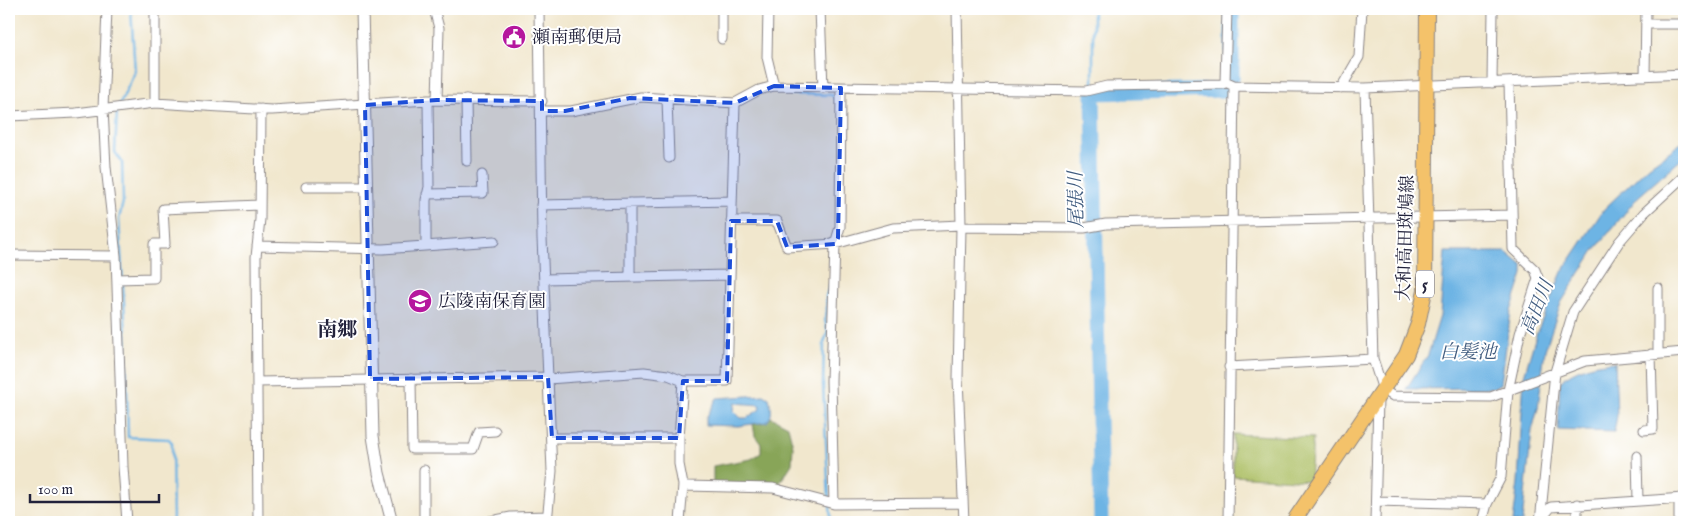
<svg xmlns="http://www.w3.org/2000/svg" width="1693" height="531" viewBox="0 0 1693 531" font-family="'IM FELL English','Noto Serif JP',serif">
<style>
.green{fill:#abbe62;stroke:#66704e}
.forest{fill:#88a558;stroke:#55644a}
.water{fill:#6db4e4;stroke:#486b90;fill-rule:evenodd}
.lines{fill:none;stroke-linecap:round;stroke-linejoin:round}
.stream{stroke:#6db4e4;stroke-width:2.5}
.river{stroke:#6db4e4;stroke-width:15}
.minor-casing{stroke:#8a8484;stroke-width:11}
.tertiary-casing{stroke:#8a8484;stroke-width:13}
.primary-casing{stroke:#8a8484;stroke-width:16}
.minor{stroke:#fff;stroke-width:9}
.tertiary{stroke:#fff;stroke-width:11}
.primary{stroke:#f4c26a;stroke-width:14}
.marked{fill:#1d4ed8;fill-opacity:0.2;stroke:#1d4ed8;stroke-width:4;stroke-dasharray:10 6;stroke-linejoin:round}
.labels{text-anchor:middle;stroke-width:4;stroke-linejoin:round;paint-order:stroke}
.shield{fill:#fff;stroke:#646476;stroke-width:1}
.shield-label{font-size:16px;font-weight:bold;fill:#22223b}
.poi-label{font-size:18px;fill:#22223b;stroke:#fff;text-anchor:start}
.street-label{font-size:18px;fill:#22223b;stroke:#fff}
.water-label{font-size:19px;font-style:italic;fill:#405c7f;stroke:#fff}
.quarter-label{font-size:20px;font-weight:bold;fill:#22223b;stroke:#fff}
</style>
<rect width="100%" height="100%" fill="#fff"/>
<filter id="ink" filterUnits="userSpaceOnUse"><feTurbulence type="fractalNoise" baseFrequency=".02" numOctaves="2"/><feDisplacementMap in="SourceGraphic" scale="10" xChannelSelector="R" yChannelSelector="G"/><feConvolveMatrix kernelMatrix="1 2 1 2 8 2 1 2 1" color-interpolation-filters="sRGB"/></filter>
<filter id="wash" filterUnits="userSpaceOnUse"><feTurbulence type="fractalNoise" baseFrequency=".0096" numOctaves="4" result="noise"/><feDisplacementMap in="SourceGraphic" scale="20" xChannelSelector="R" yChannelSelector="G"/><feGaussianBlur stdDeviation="1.12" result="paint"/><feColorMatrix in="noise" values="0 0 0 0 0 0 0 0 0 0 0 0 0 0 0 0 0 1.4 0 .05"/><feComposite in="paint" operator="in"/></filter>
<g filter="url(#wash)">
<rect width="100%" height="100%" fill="#f1e7cd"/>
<path class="green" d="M 1233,434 L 1313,438 L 1310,481 L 1233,476 Z"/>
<path class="forest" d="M 771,417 L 788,426 L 793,446 L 792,464 L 777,487 L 713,485 L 713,466 L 751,459 L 761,453 L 761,444 L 755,436 L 753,424 L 767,422 Z"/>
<path class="water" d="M 1684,141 L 1684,157 L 1638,197 L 1593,252 L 1561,303 L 1545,350 L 1538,408 L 1532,431 L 1522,522 L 1513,522 L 1518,482 L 1524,376 L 1537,332 L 1562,272 L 1604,209 L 1648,167 Z
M 1445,252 L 1506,252 L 1523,266 L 1523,274 L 1511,311 L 1501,383 L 1493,388 L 1406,389 L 1428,355 L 1440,316 Z
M 1615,362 L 1617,416 L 1614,432 L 1558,430 L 1560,382 C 1574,368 1596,363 1615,362 Z
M 764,395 L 769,398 C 771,407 774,414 767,422 L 738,426 L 706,425 L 706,418 L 717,398 ZM 735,403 L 760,405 L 760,409 L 747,418 L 741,418 L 734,411 Z"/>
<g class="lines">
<path class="stream" d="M 1093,9 L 1093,87
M 791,94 L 832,95 L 837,102
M 119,106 L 135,72 L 131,9
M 117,111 L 115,152 L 122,162 L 123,202 L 119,219 L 126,336 L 128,437 L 169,439 L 172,443 L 173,522
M 829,500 L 823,384 L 824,342 L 828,332 L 825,320 L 827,311 L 826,296 L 830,285
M 830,505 L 831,522"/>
<path class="river" d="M 1101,522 L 1093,93 L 1227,90 L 1232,79 L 1232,9"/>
</g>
</g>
<g filter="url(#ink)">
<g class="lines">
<g class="minor-casing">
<path id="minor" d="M 107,9 L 103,109 L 106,167 L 116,256 L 123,467 L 127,522
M 155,9 L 155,103
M 434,9 L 439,28 L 437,100
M 539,9 L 542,238 L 552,471 L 547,522
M 768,9 L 767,57 L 774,86
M 820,9 L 823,88
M 957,9 L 961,227 L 958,378 L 964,522
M 1646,24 L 1684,24
M 722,39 L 722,9
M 1645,76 L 1646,9
M 1225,82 L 1227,9
M 1492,83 L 1493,9
M 1341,88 L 1359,57 L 1362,9
M 1365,88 L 1373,359 L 1383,390 L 1393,396 L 1491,397 L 1585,361 L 1684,352
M 667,99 L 669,158
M 466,100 L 467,161
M 542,111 L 571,111 L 641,97 L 735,103 L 759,90 L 774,86 L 1086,91 L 1107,86 L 1223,84 L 1225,82 L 1234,86 L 1365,88 L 1684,74
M 9,116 L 76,113 L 155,103 L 272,110 L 428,100 L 542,101
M 306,187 L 366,187
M 427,194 L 483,193 L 482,175
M 630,203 L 630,277
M 541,205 L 731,201
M 731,221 L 777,221 L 787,247 L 835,244 L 893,228 L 961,225
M 961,227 L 1084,228 L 1106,224 L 1512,215
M 257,246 L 383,249 L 494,241
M 426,246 L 426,200 L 429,187 L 428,100
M 9,255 L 116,256
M 117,279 L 154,278 L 154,244 L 165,244 L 163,209 L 260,205
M 544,279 L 729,275
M 1658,288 L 1658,354
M 1229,367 L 1373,359
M 411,379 L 412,449 L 473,449 L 479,432 L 495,431
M 548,379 L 644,372 L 668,375 L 683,381 L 727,381 L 735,103
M 257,382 L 548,377
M 1644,430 L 1653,429 L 1651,354
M 552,438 L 679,438
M 1637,456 L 1638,501
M 687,486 L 773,488 L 834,504 L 963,503
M 1679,498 L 1679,522
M 1376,501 L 1487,504
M 834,504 L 831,381 L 835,244 L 840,227 L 841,88
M 1540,520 L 1551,507 L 1684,498
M 258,522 L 256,257 L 260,219 L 261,109
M 424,522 L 424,470
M 486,522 L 511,517 L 548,516
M 680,522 L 683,485 L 679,464 L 679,438 L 683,381
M 1228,522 L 1234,86
M 1375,522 L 1378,398
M 1482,522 L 1487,504 L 1501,477 L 1508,391 L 1520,334 L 1538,278 L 1535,270 L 1513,249 L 1509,82
M 1540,522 L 1555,372 L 1573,312 L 1619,242 L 1644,213 L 1684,176
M 1577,522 L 1577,504"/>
</g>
<g class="tertiary-casing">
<path id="tertiary" d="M 362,9 L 373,436 L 379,473 L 392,522"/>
</g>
<g class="primary-casing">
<path id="primary" d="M 1293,522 L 1406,355 L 1418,324 L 1425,291 L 1427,9"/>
</g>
<use href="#minor" class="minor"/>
<use href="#tertiary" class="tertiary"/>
<use href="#primary" class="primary"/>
</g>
</g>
<path class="marked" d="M 774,86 L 841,88 L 838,238 L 835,244 L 787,247 L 777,221 L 731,221 L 727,381 L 683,381 L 679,438 L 552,438 L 548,377 L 370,379 L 365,105 L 437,100 L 542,101 L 542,111 L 565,111 L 630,98 L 735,103 Z"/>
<defs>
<g id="civic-disc" transform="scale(1.25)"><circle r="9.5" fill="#b5179e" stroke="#fff"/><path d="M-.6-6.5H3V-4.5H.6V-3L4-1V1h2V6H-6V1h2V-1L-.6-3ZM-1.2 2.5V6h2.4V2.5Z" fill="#fff"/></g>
<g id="school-disc" transform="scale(1.25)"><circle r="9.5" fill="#b5179e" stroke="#fff"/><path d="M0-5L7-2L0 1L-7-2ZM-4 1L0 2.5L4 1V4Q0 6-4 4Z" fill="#fff"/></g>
</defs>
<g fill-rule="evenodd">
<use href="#civic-disc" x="514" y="37"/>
<use href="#school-disc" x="420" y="301"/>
</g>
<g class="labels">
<rect class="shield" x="1416" y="270.5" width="18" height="27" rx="4"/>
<g class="shield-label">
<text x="1425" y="290">5</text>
</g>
<g class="poi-label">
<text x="532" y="43">瀬南郵便局</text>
<text x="438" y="307">広陵南保育園</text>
</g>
<g class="street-label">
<text transform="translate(1405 238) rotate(-88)" y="6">大和高田斑鳩線</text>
</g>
<g class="water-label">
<text transform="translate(1075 200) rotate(-91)" y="7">尾張川</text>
<text transform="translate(1536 307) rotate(-68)" y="7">高田川</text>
<text x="1468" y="358">白髪池</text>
</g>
<g class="quarter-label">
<text x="337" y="336">南郷</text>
</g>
</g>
<rect width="1693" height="531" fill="none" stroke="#fff" stroke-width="30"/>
<path d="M30 494v8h129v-8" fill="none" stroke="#22223b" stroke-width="2.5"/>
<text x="38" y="494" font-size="15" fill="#22223b" stroke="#ffffff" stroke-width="4" paint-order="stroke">100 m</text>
</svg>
